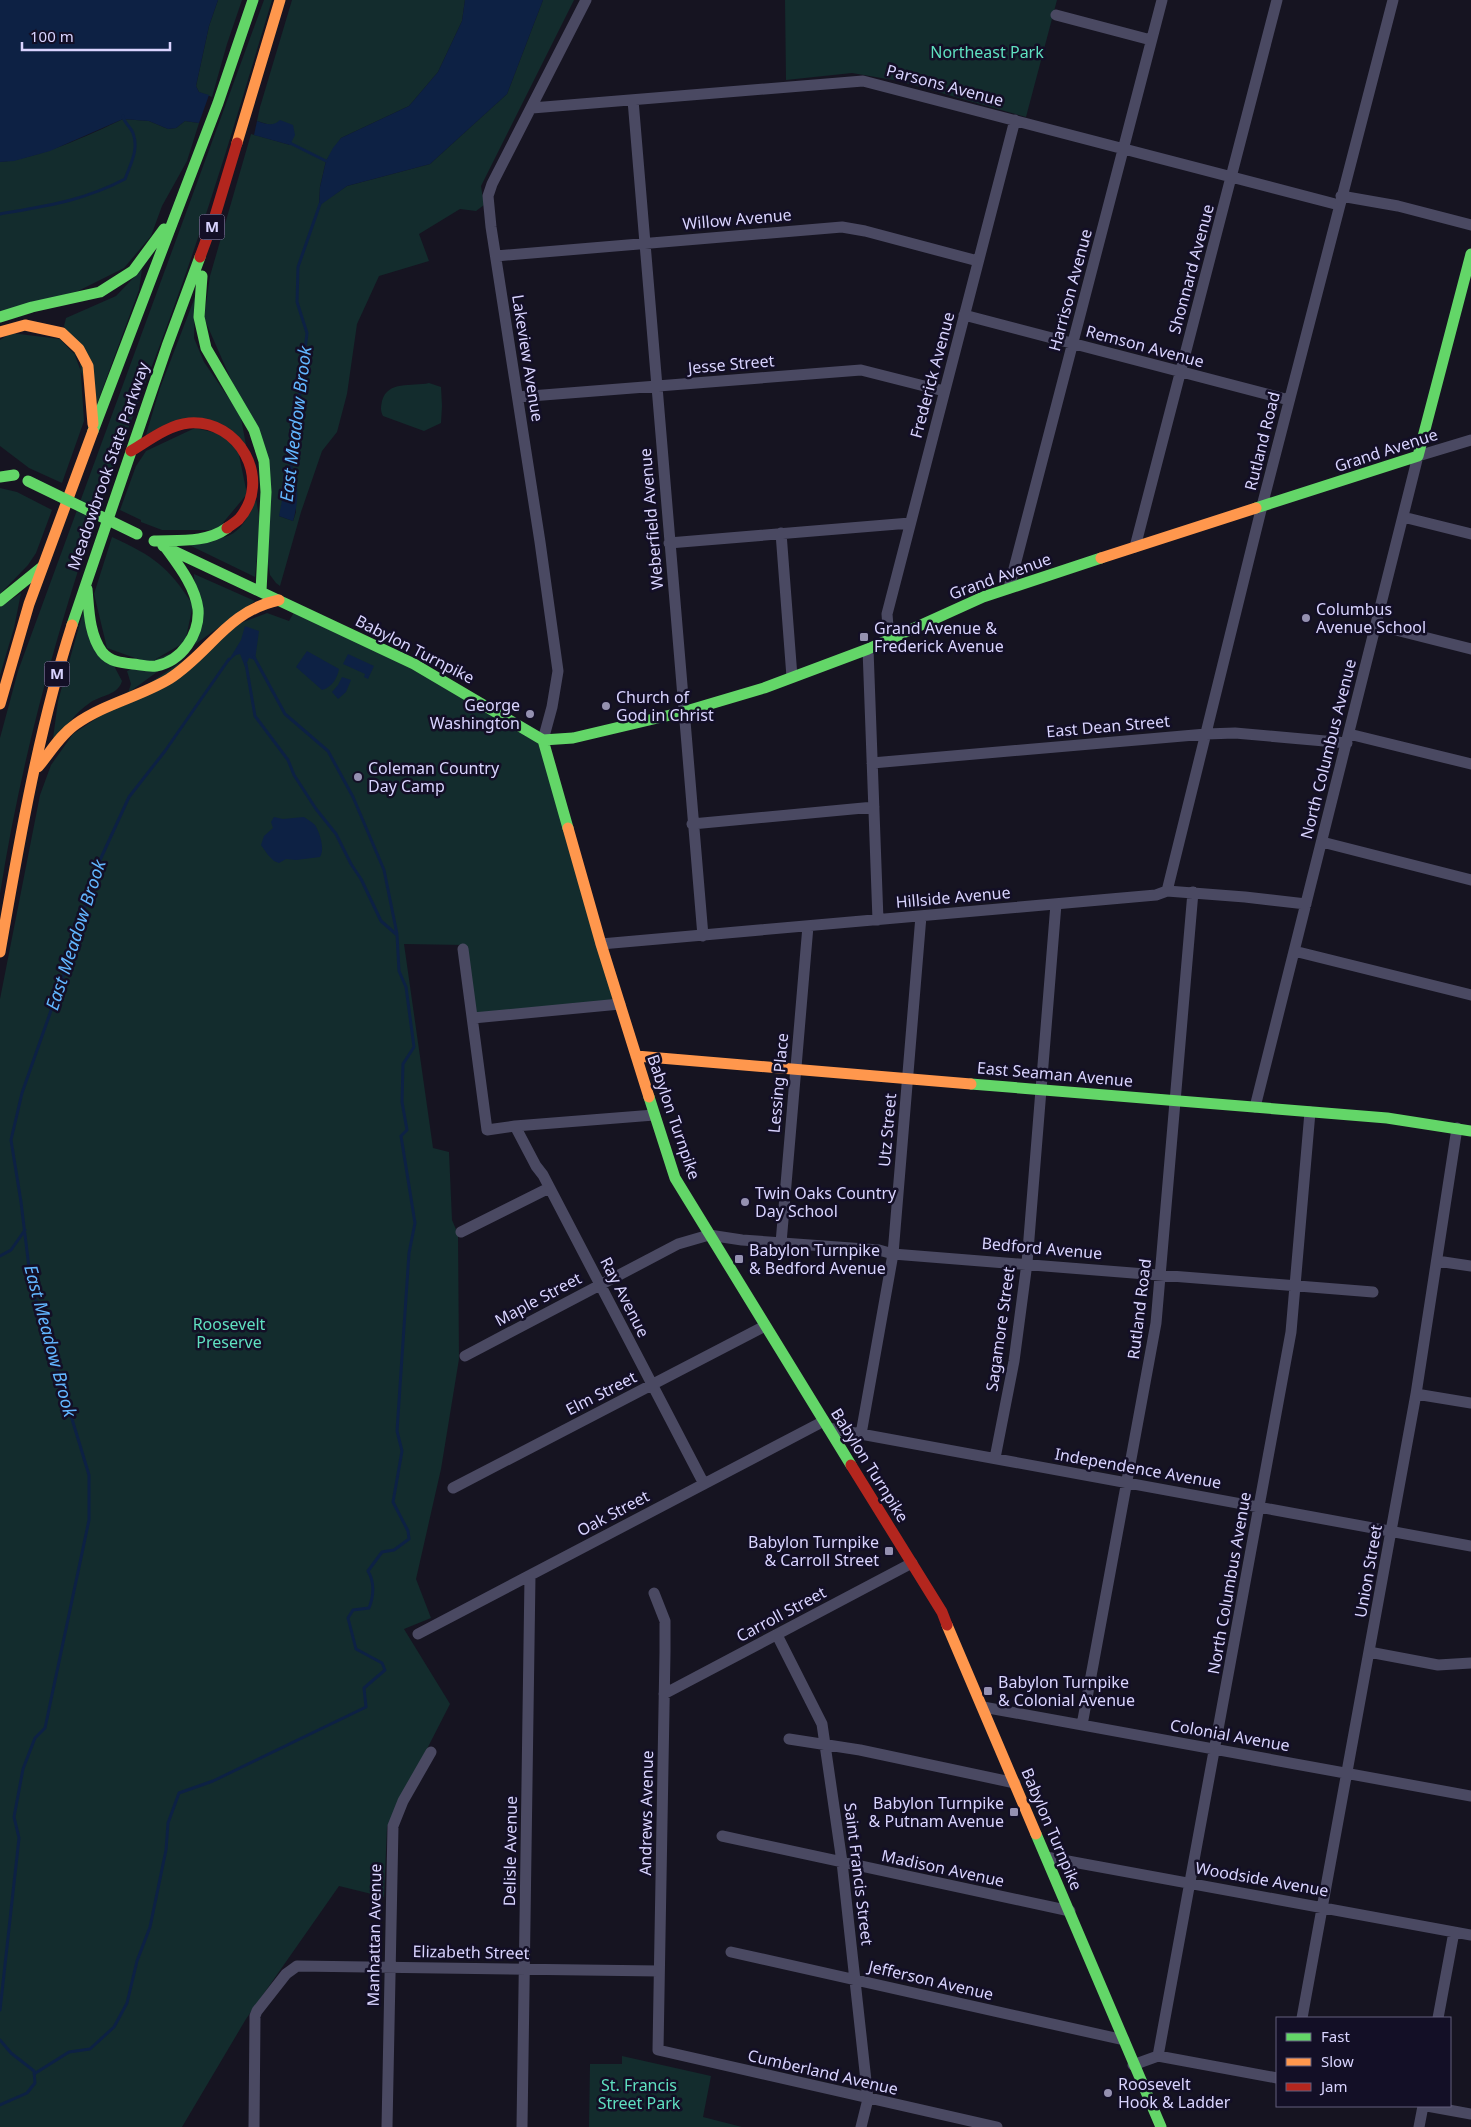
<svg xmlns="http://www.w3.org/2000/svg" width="1471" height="2127" viewBox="0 0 1471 2127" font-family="'Noto Sans',sans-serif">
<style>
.green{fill:#132c2d;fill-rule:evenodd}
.water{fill:#0d2144}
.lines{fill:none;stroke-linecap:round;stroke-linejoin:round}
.stream{stroke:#0d2144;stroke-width:3}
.street{stroke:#4a4962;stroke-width:11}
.fast{stroke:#63d668;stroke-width:11}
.slow{stroke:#ff974d;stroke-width:11}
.jam{stroke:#b3261e;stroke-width:11}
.fast-bridge{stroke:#63d668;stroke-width:11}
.poi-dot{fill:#9591b1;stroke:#130f26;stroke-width:2}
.labels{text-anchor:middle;stroke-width:5;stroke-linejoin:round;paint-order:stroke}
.shield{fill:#130f26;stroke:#9e99be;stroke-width:1}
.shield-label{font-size:15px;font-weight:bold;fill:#d9d4ff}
.park-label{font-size:16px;fill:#5fe0c0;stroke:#130f26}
.street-label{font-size:16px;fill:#d9d4ff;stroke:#130f26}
.poi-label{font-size:16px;fill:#d9d4ff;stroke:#130f26;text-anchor:start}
.water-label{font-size:18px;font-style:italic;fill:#62b6ff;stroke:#130f26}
</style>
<rect width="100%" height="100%" fill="#161421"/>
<path class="green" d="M 218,0 L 242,0 L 227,44 L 212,97 L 199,92 L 196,86 L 209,26 Z
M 264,0 L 272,0 C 243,96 215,192 181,287 C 152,370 118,451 90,534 C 51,651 19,772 0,894 L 0,738 L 18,671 Z
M 292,0 L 465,0 L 462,21 L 438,72 L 409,106 L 341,138 L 326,161 L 320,187 L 319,205 L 347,186 L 430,164 L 507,94 L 543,0 L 574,0 L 481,186 L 484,205 L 476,211 L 460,209 L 419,234 L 429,261 L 379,276 L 357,324 L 347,394 L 337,432 L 322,451 L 301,512 L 280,586 L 276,583 L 270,575 L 236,391 L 204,318 L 210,276 L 251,134 L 290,145 L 277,124 L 270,125 L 257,121 L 260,107 ZM 296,477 L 296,512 L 293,521 L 279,516 Z
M 785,0 L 1057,0 L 1026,117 L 899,81 L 852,73 L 786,80 Z
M 123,119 L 149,121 L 168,129 L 176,128 L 185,121 L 199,123 L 187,161 L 162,206 L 151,236 L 124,268 L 78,291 L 0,312 L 0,162 C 37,159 90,135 123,119 Z
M 142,269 L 139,290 L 95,409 L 64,326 L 66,318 L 116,296 Z
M 195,297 L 194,338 L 204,362 L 241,416 L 256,445 L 262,474 L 261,510 L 255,577 L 185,543 C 198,541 219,540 230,535 C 240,530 246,520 250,512 C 274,461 231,405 176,422 C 165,425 155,433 145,438 L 160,388 Z
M 11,333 L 60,339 L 80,360 L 84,421 L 62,483 L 29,468 L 0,446 L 0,340 Z
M 429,383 L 441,387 L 442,406 L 441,423 L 424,431 L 383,416 C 380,410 381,407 382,401 C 388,380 411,387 429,383 Z
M 195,428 L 221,434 L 238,450 L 247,494 L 217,530 L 162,530 L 141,522 L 141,520 L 120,510 L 136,466 L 146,451 Z
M 0,488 L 17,492 L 52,510 L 36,553 L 28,565 L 0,594 Z
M 112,537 C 153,556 168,566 193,605 L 185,642 L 149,663 L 107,648 L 94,594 Z
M 194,574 L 255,601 L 128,693 L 131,684 L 127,671 L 196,643 Z
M 21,593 L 14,628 L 0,675 L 0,607 Z
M 297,607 L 542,739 L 618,1003 L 475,1016 L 465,945 L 404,944 L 433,1148 L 449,1152 L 452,1220 L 458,1234 L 459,1359 L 441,1469 L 416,1579 L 431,1618 L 404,1629 L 450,1704 L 387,1827 L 384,1897 L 339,1886 L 246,2019 L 182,2127 L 0,2127 L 0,999 L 40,795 L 51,765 L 73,734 L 238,624 L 267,613 L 289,621 Z
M 84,609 L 122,681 C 118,695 102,695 91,702 C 74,713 64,730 52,746 L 58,701 Z
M 622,2056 L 711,2076 L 703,2117 L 742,2127 L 589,2127 L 590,2064 L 622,2064 Z"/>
<path class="water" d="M 0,0 L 218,0 L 209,26 L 196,86 L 199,92 L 209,95 L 199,123 L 185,121 L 176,128 L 168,129 L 149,121 L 123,119 L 50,151 L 14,161 L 0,162 Z
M 465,0 L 543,0 L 507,94 L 430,164 L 347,186 L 319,206 L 320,187 L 326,161 L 333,148 L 341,138 L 409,106 L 438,72 L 462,21 Z
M 280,120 L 293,125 L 295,135 L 290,145 L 254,135 L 257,121 C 266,124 273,127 280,120 Z
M 291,467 C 300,482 298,505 293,521 L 279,516 L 286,480 Z
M 245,626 L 259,631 L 255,660 L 249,658 L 245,667 L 240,654 L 236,655 L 227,663 L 241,640 Z
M 307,651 L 339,669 C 337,679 332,687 322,690 L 296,667 Z
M 348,654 L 374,666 L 368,679 L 364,677 L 365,674 L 343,664 Z
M 342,677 L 351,680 L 346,692 L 338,699 L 332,692 L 338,685 Z
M 274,817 L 283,819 L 304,817 C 307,819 312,822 315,825 C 320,833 325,849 320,857 L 296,860 L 286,859 L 279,863 L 274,861 L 268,855 L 261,845 L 264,836 L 273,828 L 271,822 Z"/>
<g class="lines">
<path class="stream" d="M 288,142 L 326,161
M 0,214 C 46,206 83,201 125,179 C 131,163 139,149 133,133 C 130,126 124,123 123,116
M 291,469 L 307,333 L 297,302 L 298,267 L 320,204
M 254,657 L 285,714 L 328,751 L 353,797 L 384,870 L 397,934
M 0,1256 L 11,1250 L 25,1230
M 0,2010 L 19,1838 L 14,1817 L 23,1769 L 35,1738 L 45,1728 L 89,1520 L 89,1475 L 31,1284 L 21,1202 L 11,1140 L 22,1093 L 74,945 L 95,871 L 129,797 L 165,751 L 229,659
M 0,2040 L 11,2053 L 34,2071 L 35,2083 L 27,2093 L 0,2105
M 34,2074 L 69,2052 L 90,2049 L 114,2027 L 127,2003 L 137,1961 L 150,1927 L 166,1850 L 168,1823 L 179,1793 L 213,1781 L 366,1707 L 364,1688 L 385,1670 L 382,1663 L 356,1649 L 348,1618 L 353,1610 L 369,1608 C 374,1595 375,1583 368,1571 L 382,1552 L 394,1550 L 409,1539 L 408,1531 L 393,1502 L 402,1451 L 397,1431 L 409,1253 L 415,1223 L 401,1136 L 407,1130 L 402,1102 L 403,1064 L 414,1047 L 406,987 L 399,971 L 397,935 L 381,921 L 361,879 L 351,864 L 336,834 L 316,809 L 294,775 L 288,760 L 255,716 L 246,664"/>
<path class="street" d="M 1056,15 L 1151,40
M 633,100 L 703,936
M 532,108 L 863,81 L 1339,205
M 1341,196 L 1398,206 L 1471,225
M 496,256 L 842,227 L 865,231 L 978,261
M 964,315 L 1289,400
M 518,397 L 861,370 L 944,391
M 1403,517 L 1471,534
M 781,533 L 792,677
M 669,543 L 910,523
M 1135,547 L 1277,0
M 1009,588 L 1162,0
M 1376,625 L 1471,649
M 889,640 L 887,614 L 1015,120
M 868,649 L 878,920
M 1349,734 L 1471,764
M 543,740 L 552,707 L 558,671 L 540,542 L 491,227 L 488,196 L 492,184 L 586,0
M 872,763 L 1206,734 L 1235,733 L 1347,743
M 692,824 L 874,807
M 1322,842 L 1471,880
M 1167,891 L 1262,506 L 1393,0
M 601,944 L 1156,895 L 1167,891 L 1245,897 L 1306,904
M 463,949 L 487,1130 L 515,1126 L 654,1115
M 1294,951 L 1471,995
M 473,1018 L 620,1004
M 1255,1107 L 1418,456 L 1471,440
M 515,1126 L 536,1166 L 543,1175 L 704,1484
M 461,1232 L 549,1188
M 781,1243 L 808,926
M 1437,1261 L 1471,1266
M 465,1356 L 678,1244 L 709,1235 L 742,1240 L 879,1250 L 893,1254 L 1373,1292
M 1416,1394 L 1471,1403
M 828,1428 L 1471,1546
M 861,1434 L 893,1254 L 921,916
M 995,1458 L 1014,1361 L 1027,1263 L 1056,904
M 453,1488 L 765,1326
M 654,1593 L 665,1621 L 665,1652 L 658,2050 L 997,2127
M 418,1634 L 824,1421
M 777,1635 L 822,1724 L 842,1862 L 868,2099 L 861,2127
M 1369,1652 L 1438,1665 L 1471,1663
M 664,1694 L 912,1563
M 983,1707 L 1471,1796
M 1082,1725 L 1156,1323 L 1193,892
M 789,1739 L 860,1750 L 1015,1783
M 722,1836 L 1070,1911
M 1046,1857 L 1471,1935
M 731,1952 L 1124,2040
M 1302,2018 L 1416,1394 L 1457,1128
M 1438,2018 L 1454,1932
M 1158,2056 L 1291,1332 L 1310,1112
M 1133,2065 L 1158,2056 L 1277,2078
M 1427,2106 L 1471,2114
M 254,2127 L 255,2016 L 257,2011 L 286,1974 L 297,1966 L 659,1971
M 387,2127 L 393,1826 L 403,1801 L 431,1752
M 522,2127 L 530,1576
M 1419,2127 L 1423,2106"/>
<path class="fast" d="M 202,276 L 199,317 L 206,348 L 254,430 L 264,461 L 266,492 L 261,591
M 0,317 L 32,307 L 100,292 L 133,271 L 164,229
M 93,431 L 218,103 L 253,0
M 0,477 L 14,475
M 1256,508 L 1418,456 L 1471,254
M 154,541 C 178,540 207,543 227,528
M 163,546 L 414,664 L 543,740 L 568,828
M 87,589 C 89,610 89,634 102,652 C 110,662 122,663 133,664 C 141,665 149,667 156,666 C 182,661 200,634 198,609 C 195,586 179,566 166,548
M 0,601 L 42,567
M 72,625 L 167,346 L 200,257
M 543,740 L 573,738 L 683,712 L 764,688 L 868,649 L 983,597 L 1101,558
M 971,1084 L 1387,1118 L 1471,1131
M 649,1097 L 675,1178 L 851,1465
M 1036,1834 L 1161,2127"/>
<path class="slow" d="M 237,143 L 280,0
M 0,332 L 25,325 L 62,333 L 79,349 L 88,366 L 93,424
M 1101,558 L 1256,508
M 0,704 L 29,604 L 93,431
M 38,767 C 50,753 60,735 76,724 C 104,704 139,697 169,679 C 210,653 227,611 279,600
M 568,828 L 601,944 L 649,1097
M 0,952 C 19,843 38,731 72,625
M 636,1056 L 971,1084
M 947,1625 L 1036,1834"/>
<path class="jam" d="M 200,257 L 215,216 L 237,143
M 131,451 C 148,441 168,425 189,423 C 239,419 273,480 239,519 C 236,522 231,525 227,528
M 851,1465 L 942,1612 L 947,1625"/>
<path class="fast-bridge" d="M 28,481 L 137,534"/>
</g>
<g class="poi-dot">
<circle cx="1306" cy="618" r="5"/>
<rect x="859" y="632" width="10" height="10" rx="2.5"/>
<circle cx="606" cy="706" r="5"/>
<circle cx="530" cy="714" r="5"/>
<circle cx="358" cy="777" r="5"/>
<circle cx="745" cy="1202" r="5"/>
<rect x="734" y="1254" width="10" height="10" rx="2.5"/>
<rect x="884" y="1546" width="10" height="10" rx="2.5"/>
<rect x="983" y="1686" width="10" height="10" rx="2.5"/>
<rect x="1009" y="1807" width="10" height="10" rx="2.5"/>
<circle cx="1108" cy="2093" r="5"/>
</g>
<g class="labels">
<g class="shield">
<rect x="199.5" y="214.5" width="25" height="25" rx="4"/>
<rect x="44.5" y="661.5" width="25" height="25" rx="4"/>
</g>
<g class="shield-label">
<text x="212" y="232">M</text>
<text x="57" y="679">M</text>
</g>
<g class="park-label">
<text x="987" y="58">Northeast Park</text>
<text x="229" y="1330">Roosevelt<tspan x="229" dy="18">Preserve</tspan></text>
<text x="639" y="2091">St. Francis<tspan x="639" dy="18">Street Park</tspan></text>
</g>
<g class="street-label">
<text transform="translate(945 85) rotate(15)" y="6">Parsons Avenue</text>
<text transform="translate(737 219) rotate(-5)" y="6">Willow Avenue</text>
<text transform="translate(1191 269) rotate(-75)" y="6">Shonnard Avenue</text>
<text transform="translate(1070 290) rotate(-75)" y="6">Harrison Avenue</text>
<text transform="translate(1145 346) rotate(15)" y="6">Remson Avenue</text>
<text transform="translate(528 358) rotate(81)" y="6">Lakeview Avenue</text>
<text transform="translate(731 364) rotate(-5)" y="6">Jesse Street</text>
<text transform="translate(932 375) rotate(-75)" y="6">Frederick Avenue</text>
<text transform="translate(1262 441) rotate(-76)" y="6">Rutland Road</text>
<text transform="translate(1386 450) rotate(-18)" y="6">Grand Avenue</text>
<text transform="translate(108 466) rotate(-71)" y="6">Meadowbrook State Parkway</text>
<text transform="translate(651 519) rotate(-95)" y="6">Weberfield Avenue</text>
<text transform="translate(1000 576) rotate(-20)" y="6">Grand Avenue</text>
<text transform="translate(415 649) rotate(27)" y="6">Babylon Turnpike</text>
<text transform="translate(1108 726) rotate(-5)" y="6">East Dean Street</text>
<text transform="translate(1328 749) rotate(-76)" y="6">North Columbus Avenue</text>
<text transform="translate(953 897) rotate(-5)" y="6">Hillside Avenue</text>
<text transform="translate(1055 1074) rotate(5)" y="6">East Seaman Avenue</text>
<text transform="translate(778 1083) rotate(-85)" y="6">Lessing Place</text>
<text transform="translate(674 1117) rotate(71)" y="6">Babylon Turnpike</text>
<text transform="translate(887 1130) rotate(-85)" y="6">Utz Street</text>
<text transform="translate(1042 1248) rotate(5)" y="6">Bedford Avenue</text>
<text transform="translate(625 1297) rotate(63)" y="6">Ray Avenue</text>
<text transform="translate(538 1299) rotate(-28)" y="6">Maple Street</text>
<text transform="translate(1139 1309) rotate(-83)" y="6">Rutland Road</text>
<text transform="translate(1000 1329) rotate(-82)" y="6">Sagamore Street</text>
<text transform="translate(601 1393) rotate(-27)" y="6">Elm Street</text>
<text transform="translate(870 1465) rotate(58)" y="6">Babylon Turnpike</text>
<text transform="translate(1138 1468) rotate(10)" y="6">Independence Avenue</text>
<text transform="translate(613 1513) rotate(-28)" y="6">Oak Street</text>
<text transform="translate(1368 1571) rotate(-80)" y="6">Union Street</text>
<text transform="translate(1229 1583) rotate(-80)" y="6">North Columbus Avenue</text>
<text transform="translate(781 1614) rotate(-28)" y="6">Carroll Street</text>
<text transform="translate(1230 1735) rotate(10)" y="6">Colonial Avenue</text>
<text transform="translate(646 1813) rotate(-89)" y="6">Andrews Avenue</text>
<text transform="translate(1052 1829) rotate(67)" y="6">Babylon Turnpike</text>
<text transform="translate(510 1851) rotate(-89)" y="6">Delisle Avenue</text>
<text transform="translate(943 1868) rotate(12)" y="6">Madison Avenue</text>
<text transform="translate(859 1874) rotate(83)" y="6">Saint Francis Street</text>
<text transform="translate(1262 1879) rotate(10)" y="6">Woodside Avenue</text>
<text transform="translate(374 1935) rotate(-89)" y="6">Manhattan Avenue</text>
<text transform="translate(471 1952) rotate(1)" y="6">Elizabeth Street</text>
<text transform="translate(931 1980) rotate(13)" y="6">Jefferson Avenue</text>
<text transform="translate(823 2072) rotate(13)" y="6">Cumberland Avenue</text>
</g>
<g class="poi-label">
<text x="1316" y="615">Columbus<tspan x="1316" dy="18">Avenue School</tspan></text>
<text x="874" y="634">Grand Avenue &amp;<tspan x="874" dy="18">Frederick Avenue</tspan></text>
<text x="616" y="703">Church of<tspan x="616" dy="18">God in Christ</tspan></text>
<text x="520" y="711" text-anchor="end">George<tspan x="520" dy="18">Washington</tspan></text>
<text x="368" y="774">Coleman Country<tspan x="368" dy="18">Day Camp</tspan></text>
<text x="755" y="1199">Twin Oaks Country<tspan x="755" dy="18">Day School</tspan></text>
<text x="749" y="1256">Babylon Turnpike<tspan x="749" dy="18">&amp; Bedford Avenue</tspan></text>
<text x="879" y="1548" text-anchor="end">Babylon Turnpike<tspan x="879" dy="18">&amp; Carroll Street</tspan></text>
<text x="998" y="1688">Babylon Turnpike<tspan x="998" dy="18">&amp; Colonial Avenue</tspan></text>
<text x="1004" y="1809" text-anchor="end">Babylon Turnpike<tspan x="1004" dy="18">&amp; Putnam Avenue</tspan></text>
<text x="1118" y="2090">Roosevelt<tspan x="1118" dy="18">Hook &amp; Ladder</tspan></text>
</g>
<g class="water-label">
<text transform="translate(296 424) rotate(-83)" y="6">East Meadow Brook</text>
<text transform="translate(76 935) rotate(-72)" y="6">East Meadow Brook</text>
<text transform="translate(50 1341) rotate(75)" y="6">East Meadow Brook</text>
</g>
</g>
<rect x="1276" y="2017" width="175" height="90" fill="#130f26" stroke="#625e7d"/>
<rect x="1286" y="2033" width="25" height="8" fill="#63d668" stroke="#625e7d"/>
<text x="1321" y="2042" font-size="15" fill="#d9d4ff">Fast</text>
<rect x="1286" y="2058" width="25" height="8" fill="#ff974d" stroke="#625e7d"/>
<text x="1321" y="2067" font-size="15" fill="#d9d4ff">Slow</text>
<rect x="1286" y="2083" width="25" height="8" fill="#b3261e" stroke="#625e7d"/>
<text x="1321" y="2092" font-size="15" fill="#d9d4ff">Jam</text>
<path d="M22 42v8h148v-8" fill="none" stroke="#d9d4ff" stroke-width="2.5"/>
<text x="30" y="42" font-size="15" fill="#d9d4ff" stroke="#130f26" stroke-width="4" paint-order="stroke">100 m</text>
</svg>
